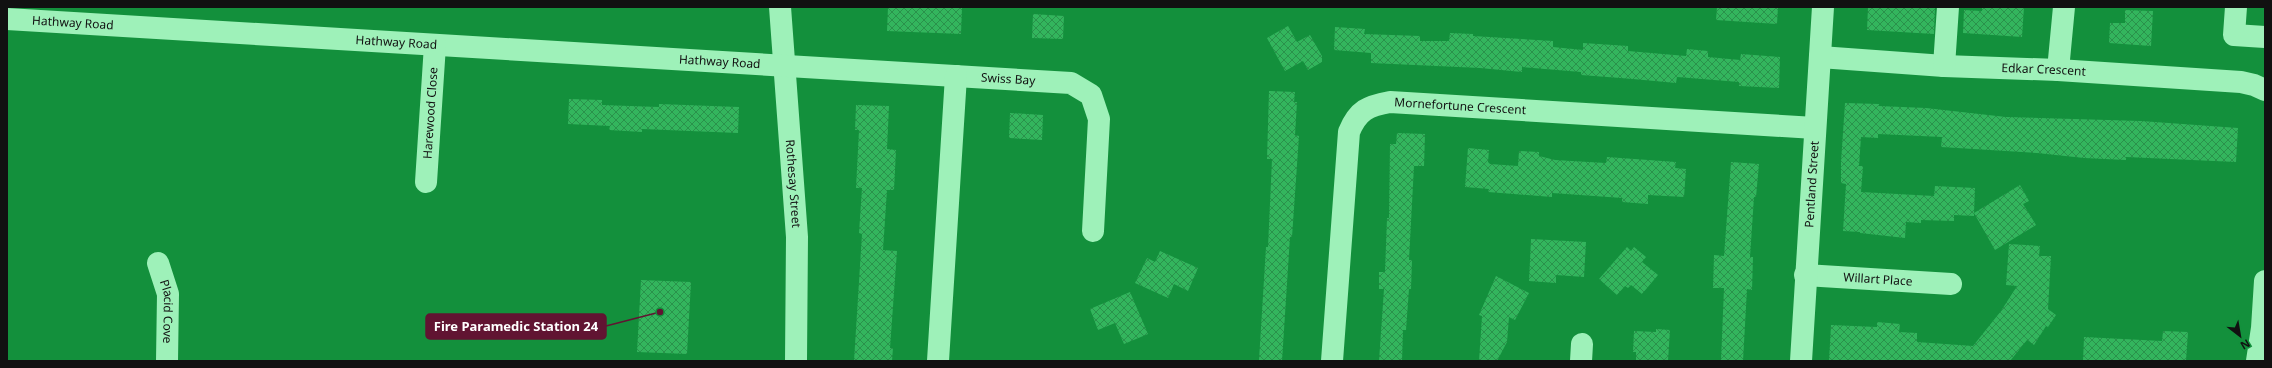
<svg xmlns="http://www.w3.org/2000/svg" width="2272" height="368" viewBox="0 0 2272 368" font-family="'Noto Sans',sans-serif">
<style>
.building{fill:url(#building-cross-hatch)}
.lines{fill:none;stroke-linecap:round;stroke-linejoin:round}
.minor{stroke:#9ef1b9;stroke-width:22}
.labels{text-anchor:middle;stroke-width:3;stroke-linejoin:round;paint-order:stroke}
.street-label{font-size:12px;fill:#111;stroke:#13903c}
.leader{fill:none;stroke:#611432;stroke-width:1.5}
.callout-dot{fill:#611432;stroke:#13903c;stroke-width:1.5}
.callout{fill:#611432;stroke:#611432;stroke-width:1.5}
.callout-label{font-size:13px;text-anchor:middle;font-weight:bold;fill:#fff}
</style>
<defs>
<pattern id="building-cross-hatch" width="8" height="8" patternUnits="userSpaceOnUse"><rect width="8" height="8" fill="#33b55d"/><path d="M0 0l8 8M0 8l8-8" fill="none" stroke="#2a924b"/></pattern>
</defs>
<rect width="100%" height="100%" fill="#13903c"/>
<path class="building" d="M 888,7 L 962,8 L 961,34 L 887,31 Z
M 1717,7 L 1778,7 L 1777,24 L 1716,20 Z
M 1868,7 L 1935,7 L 1934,34 L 1867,30 Z
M 1982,7 L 2024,7 L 2022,37 L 1963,33 L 1964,10 L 1982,11 Z
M 2125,10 L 2153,11 L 2151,46 L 2109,43 L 2110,23 L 2125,23 Z
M 1033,14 L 1064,16 L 1063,39 L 1032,38 Z
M 1288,26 L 1297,42 L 1310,35 L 1322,56 L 1322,62 L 1308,70 L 1303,61 L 1285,71 L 1267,38 Z
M 1335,27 L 1365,29 L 1364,34 L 1420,36 L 1420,41 L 1449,41 L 1450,33 L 1473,34 L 1473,36 L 1553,41 L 1553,47 L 1583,50 L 1583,43 L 1628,46 L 1628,51 L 1686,56 L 1687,49 L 1708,51 L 1708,57 L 1740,60 L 1741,54 L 1780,57 L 1779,88 L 1739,86 L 1739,82 L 1677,77 L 1676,83 L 1633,79 L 1581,75 L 1581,72 L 1522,67 L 1522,72 L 1480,68 L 1371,63 L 1371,53 L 1334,50 Z
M 1269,91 L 1295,92 L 1294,102 L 1297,102 L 1295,135 L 1299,136 L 1292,237 L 1290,237 L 1282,361 L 1259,360 L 1266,247 L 1268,247 L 1272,159 L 1267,159 Z
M 569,99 L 602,100 L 602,105 L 659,107 L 659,104 L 739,107 L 738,133 L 642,129 L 642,132 L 609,130 L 610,126 L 568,124 Z
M 1845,103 L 1879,104 L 1879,106 L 1926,108 L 2006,117 L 2141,121 L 2238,128 L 2236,162 L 2126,157 L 2126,160 L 2084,158 L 2037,153 L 1941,147 L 1942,137 L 1878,134 L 1878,138 L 1861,137 L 1859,166 L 1863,166 L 1861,192 L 1934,196 L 1935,186 L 1975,188 L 1974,213 L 2020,185 L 2029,201 L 2023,204 L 2036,225 L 1995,250 L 1974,213 L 1974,216 L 1954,215 L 1954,221 L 1921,220 L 1921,223 L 1906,222 L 1905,238 L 1860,233 L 1860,232 L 1843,231 L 1846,184 L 1841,183 L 1841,162 Z
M 856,105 L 889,106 L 887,149 L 896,150 L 894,190 L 887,190 L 883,250 L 897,251 L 890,348 L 893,348 L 892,361 L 854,361 L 862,234 L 859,233 L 862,188 L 856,188 L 859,130 L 855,130 Z
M 1010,113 L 1043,115 L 1042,140 L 1009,138 Z
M 1397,133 L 1425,134 L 1424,166 L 1414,166 L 1409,260 L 1412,260 L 1411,289 L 1409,289 L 1406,330 L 1403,330 L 1402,361 L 1379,361 L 1384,289 L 1379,289 L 1379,272 L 1385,272 L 1387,218 L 1389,218 L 1390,144 L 1396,144 Z
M 1468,148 L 1489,150 L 1488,162 L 1490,164 L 1518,166 L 1519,151 L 1539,152 L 1539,156 L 1555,160 L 1606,163 L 1607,157 L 1676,162 L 1675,168 L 1686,169 L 1684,197 L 1648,195 L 1648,204 L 1622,202 L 1622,198 L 1552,193 L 1552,197 L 1488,192 L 1489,189 L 1465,187 Z
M 1731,162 L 1759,164 L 1756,197 L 1754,197 L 1750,257 L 1753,257 L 1752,290 L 1747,289 L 1743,361 L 1721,361 L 1724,288 L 1713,288 L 1714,255 L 1724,256 Z
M 1531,239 L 1586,242 L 1584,277 L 1556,275 L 1556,283 L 1529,281 Z
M 2009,244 L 2040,246 L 2039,256 L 2051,256 L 2048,309 L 2056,315 L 2048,327 L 2046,326 L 2034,345 L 2027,340 L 2010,361 L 1829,361 L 1831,325 L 1877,327 L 1877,322 L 1900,324 L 1899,332 L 1917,333 L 1917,342 L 1973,346 L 2001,311 L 2017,286 L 2006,285 Z
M 1627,247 L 1631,251 L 1634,247 L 1646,257 L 1642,262 L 1658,275 L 1642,294 L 1631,285 L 1628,288 L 1625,286 L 1617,295 L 1599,279 Z
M 1160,251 L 1198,268 L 1188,291 L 1174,284 L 1168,298 L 1135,283 L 1147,258 L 1155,262 Z
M 1496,276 L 1529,293 L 1515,320 L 1509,317 L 1507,342 L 1497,361 L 1479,361 L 1482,316 L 1479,315 Z
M 641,280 L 691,282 L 687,354 L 637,352 Z
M 1130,292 L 1148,334 L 1124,344 L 1115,323 L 1098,330 L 1090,309 Z
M 1656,329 L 1670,330 L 1668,361 L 1636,361 L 1636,352 L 1633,352 L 1634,331 L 1656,332 Z
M 2163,331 L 2188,332 L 2186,361 L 2083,361 L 2084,337 L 2162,341 Z"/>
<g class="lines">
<g class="minor">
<path id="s1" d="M 780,7 L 797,237 L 796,361"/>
<path d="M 2236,7 L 2234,35 L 2265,37"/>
<path id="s2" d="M 7,19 L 1071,83 L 1091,95 L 1099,119 L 1093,231"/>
<path id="s3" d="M 1820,57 L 1944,66 L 2058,70 L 2241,82 L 2254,85 L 2265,90"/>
<path d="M 1944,66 L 1948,7"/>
<path d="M 2058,70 L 2064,7"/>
<path id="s4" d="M 426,182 L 435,45"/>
<path id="s5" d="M 158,263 L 168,294 L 167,361"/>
<path id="s6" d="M 1805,275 L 1951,284"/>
<path d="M 938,361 L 956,76"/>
<path id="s7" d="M 1332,361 L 1349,132 C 1358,110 1368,106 1390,102 L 1815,128"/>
<path d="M 1581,361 L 1582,344"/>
<path id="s8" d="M 1801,361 L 1823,7"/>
<path d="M 2257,361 L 2262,328 L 2265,281"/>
</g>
</g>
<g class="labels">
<g class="street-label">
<text dy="4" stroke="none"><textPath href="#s2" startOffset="66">Hathway Road</textPath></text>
<text dy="4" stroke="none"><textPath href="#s2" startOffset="390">Hathway Road</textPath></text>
<text dy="4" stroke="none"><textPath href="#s2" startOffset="714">Hathway Road</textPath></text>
<text dy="4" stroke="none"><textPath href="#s3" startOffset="224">Edkar Crescent</textPath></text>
<text dy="4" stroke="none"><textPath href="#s2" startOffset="1003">Swiss Bay</textPath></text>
<text dy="4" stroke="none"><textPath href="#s7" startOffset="354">Mornefortune Crescent</textPath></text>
<text dy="4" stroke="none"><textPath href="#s4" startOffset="69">Harewood Close</textPath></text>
<text dy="4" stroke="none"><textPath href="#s1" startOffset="177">Rothesay Street</textPath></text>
<text dy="4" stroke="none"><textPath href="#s8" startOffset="177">Pentland Street</textPath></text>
<text dy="4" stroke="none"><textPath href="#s6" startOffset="73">Willart Place</textPath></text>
<text dy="4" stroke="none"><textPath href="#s5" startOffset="50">Placid Cove</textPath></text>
</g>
</g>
<path class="leader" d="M660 312L606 326"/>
<circle class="callout-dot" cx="660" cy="312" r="4"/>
<rect class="callout" x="426" y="314" width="180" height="25" rx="4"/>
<g class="callout-label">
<text x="516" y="331">Fire Paramedic Station 24</text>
</g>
<rect width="2272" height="368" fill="none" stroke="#111111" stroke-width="16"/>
<g transform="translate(2240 336) rotate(149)" stroke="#13903c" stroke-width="3" paint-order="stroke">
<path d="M0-3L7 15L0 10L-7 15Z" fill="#111111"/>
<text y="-6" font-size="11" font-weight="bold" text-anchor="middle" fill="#111111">N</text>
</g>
</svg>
